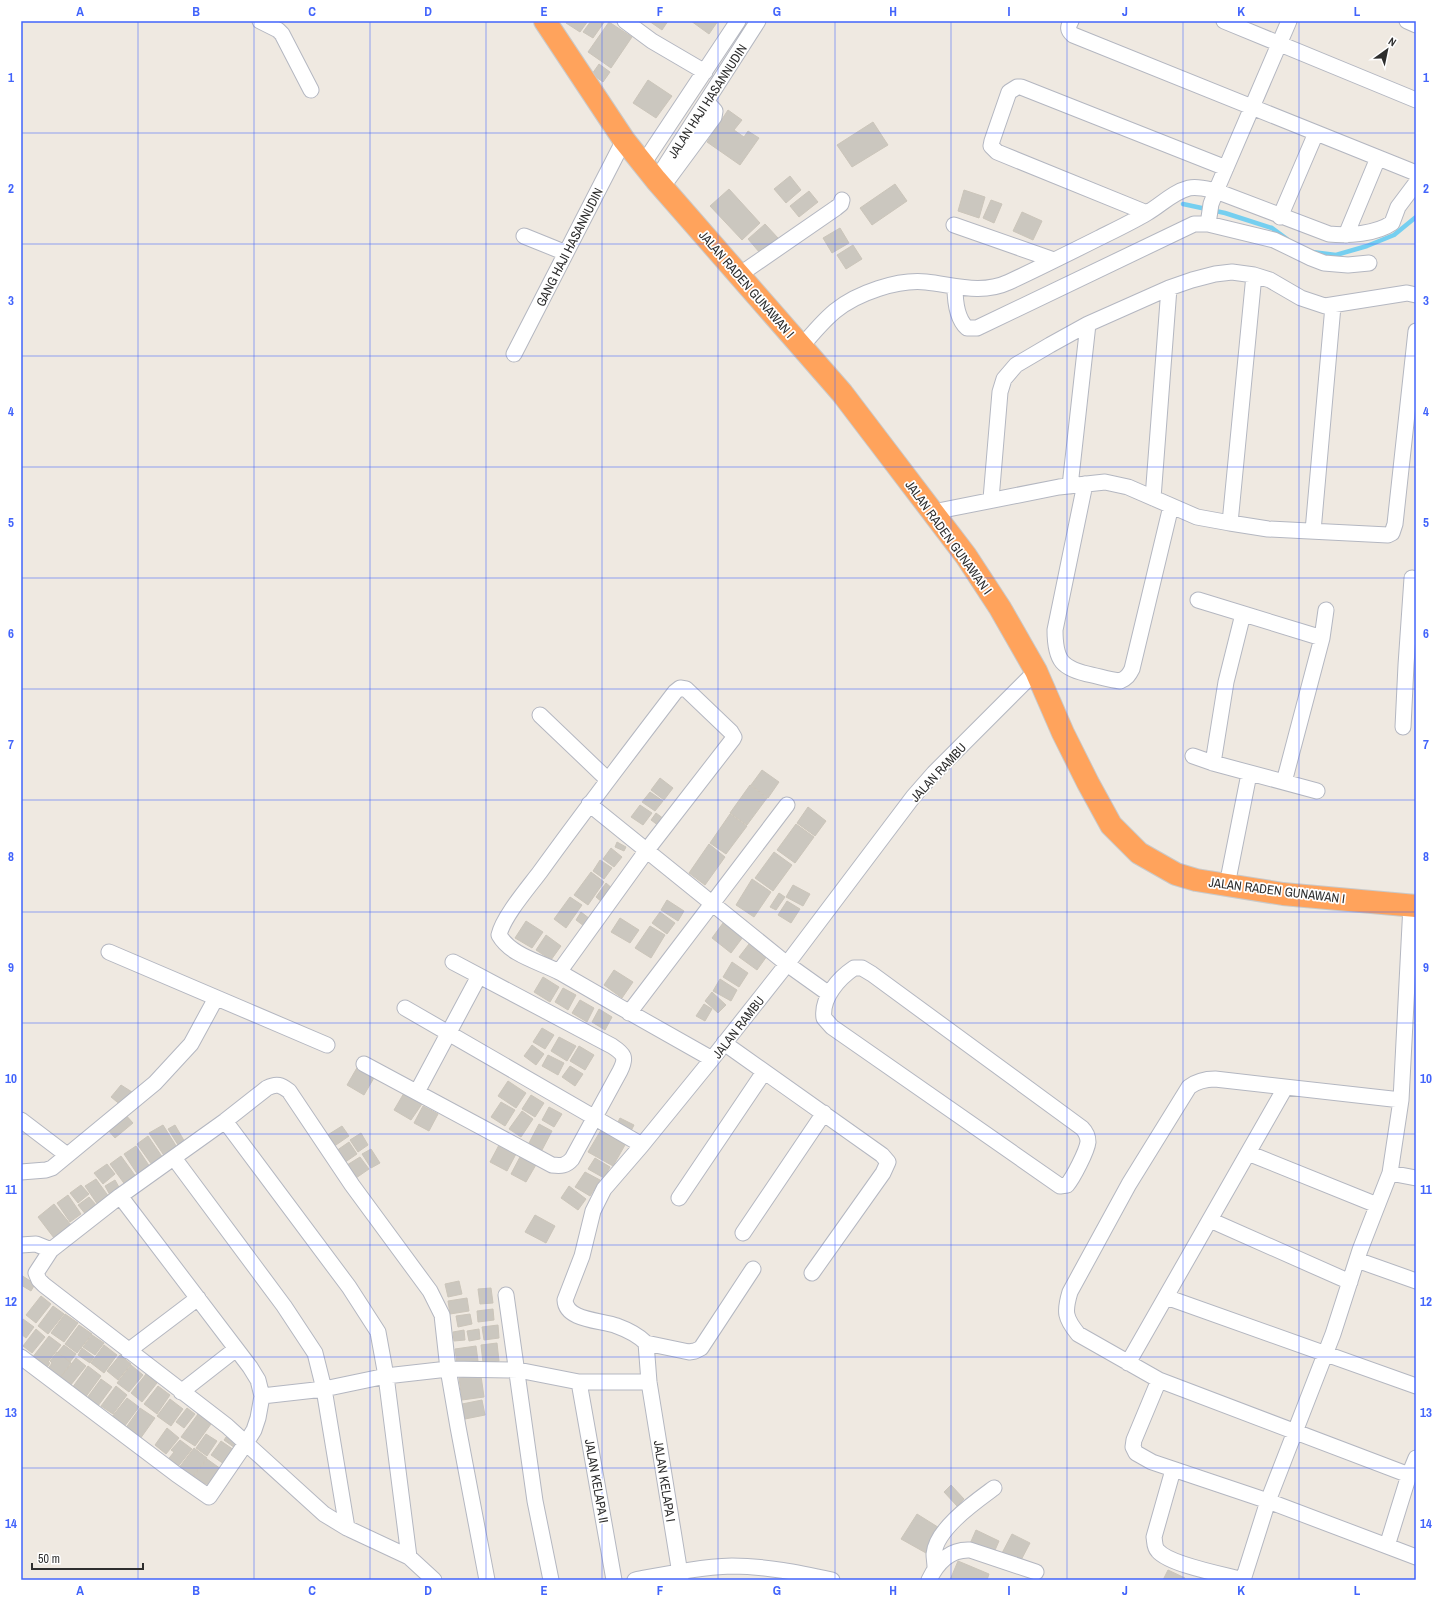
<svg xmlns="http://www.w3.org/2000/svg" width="1437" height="1601" viewBox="0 0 1437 1601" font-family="'Archivo Narrow',sans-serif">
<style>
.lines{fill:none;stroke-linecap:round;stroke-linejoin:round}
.stream{stroke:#75cff0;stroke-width:4.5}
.building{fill:#cbc7bf;stroke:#cbc5ba}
.minor-casing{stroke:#b4b7c1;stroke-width:17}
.highway-casing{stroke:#c9c9c9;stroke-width:24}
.minor{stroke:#fff;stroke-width:15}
.highway{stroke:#ffa35c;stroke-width:22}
.grid{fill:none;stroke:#4264fb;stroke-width:1;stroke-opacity:0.55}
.labels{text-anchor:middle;stroke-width:3.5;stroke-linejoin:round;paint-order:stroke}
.street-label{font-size:13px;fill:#2e2e2e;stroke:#fff}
.neatline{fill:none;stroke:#4264fb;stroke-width:1.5}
.grid-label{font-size:13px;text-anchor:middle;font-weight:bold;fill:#4264fb}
</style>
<rect width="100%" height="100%" fill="#efe9e1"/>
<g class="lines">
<path class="stream" d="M 1183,204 L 1225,213 L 1272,228 L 1287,239
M 1312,252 L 1336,255 L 1367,246 L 1394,235 L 1416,217"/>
</g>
<path class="building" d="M 567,21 L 588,21 L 580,32 L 566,23 Z
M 591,21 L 605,21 L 593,38 L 583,32 Z
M 649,21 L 668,21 L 662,30 Z
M 691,21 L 718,21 L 709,34 Z
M 609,22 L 632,37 L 611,68 L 588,52 Z
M 599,64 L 610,72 L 603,82 L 592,74 Z
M 648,80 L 672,96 L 656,118 L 633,103 Z
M 728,110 L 742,120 L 734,130 L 744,137 L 748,131 L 759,138 L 740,165 L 707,142 Z
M 873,122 L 888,145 L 852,167 L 837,145 Z
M 790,176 L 801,190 L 786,203 L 774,189 Z
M 895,184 L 907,201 L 872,225 L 860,208 Z
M 729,189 L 760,223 L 742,240 L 710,206 Z
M 964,190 L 985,197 L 979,218 L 958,211 Z
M 809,191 L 818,202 L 799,217 L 790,206 Z
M 991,200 L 1002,204 L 994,223 L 983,218 Z
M 1022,212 L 1042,221 L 1033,240 L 1013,231 Z
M 765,224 L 778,238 L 760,253 L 748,239 Z
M 840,228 L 849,243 L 832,253 L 823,238 Z
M 853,245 L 862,259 L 846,269 L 837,255 Z
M 762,770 L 779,782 L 768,798 L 751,785 Z
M 660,778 L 673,788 L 664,800 L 651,790 Z
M 750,785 L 767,798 L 747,825 L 730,813 Z
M 650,792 L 663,801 L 655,811 L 642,802 Z
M 640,805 L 652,813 L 643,825 L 631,817 Z
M 808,807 L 826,821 L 815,836 L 797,823 Z
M 656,813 L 664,819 L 659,826 L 651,820 Z
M 730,814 L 747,826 L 726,854 L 710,843 Z
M 796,824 L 814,837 L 795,863 L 777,850 Z
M 617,842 L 626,847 L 624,851 L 615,847 Z
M 709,844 L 725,857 L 705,885 L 689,873 Z
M 611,848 L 622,857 L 614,867 L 603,859 Z
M 774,852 L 792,865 L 773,891 L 755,878 Z
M 600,860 L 612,868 L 604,879 L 593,871 Z
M 591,872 L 604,882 L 588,905 L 574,895 Z
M 752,879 L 771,892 L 754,917 L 736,905 Z
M 606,883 L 613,889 L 603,903 L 596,897 Z
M 793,885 L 810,894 L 803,906 L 786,897 Z
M 779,893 L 785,897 L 776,910 L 770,907 Z
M 570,897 L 582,905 L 566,928 L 554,919 Z
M 667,900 L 684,911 L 678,921 L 661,910 Z
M 787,901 L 800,909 L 791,923 L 778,915 Z
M 581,912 L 590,919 L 584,926 L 576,920 Z
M 660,912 L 675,923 L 667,934 L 652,923 Z
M 620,918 L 639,930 L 630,943 L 611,932 Z
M 526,921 L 543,932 L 532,948 L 515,938 Z
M 723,923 L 743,937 L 731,953 L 712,938 Z
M 650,926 L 665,935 L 651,958 L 635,948 Z
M 546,935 L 561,946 L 551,960 L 536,950 Z
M 749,944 L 767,956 L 757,970 L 739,957 Z
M 732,962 L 748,973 L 739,987 L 723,977 Z
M 614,970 L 633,982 L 622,998 L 604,985 Z
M 543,977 L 559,987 L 550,1002 L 534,992 Z
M 720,979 L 737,990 L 731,1001 L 713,991 Z
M 563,988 L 576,995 L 568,1010 L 555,1002 Z
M 712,992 L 726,1005 L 718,1013 L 705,1001 Z
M 580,1000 L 594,1008 L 587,1022 L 572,1013 Z
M 704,1004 L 712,1009 L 705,1021 L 696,1016 Z
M 599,1009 L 612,1017 L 605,1030 L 592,1022 Z
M 542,1028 L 554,1035 L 545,1049 L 533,1042 Z
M 559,1037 L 576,1046 L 567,1061 L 551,1051 Z
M 532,1045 L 544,1054 L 536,1065 L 524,1056 Z
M 579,1046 L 594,1055 L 585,1070 L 570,1061 Z
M 548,1055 L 564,1063 L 558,1075 L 542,1066 Z
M 358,1066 L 375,1076 L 364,1095 L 347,1085 Z
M 570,1066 L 583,1074 L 575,1086 L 562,1077 Z
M 508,1081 L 526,1093 L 516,1108 L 498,1096 Z
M 121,1085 L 132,1092 L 122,1106 L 111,1097 Z
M 404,1093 L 422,1104 L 411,1120 L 394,1110 Z
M 531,1095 L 544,1103 L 535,1117 L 522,1109 Z
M 501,1102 L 515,1110 L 505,1126 L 491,1117 Z
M 423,1106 L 438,1114 L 429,1131 L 414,1123 Z
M 549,1107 L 562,1114 L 554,1127 L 542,1120 Z
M 522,1111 L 533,1119 L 521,1137 L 509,1129 Z
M 124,1113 L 133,1123 L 115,1138 L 107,1129 Z
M 620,1118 L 634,1125 L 631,1131 L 617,1124 Z
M 539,1124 L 552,1131 L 542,1150 L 529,1143 Z
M 163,1125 L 178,1149 L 165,1157 L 149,1133 Z
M 175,1125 L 186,1144 L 180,1148 L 168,1129 Z
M 342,1126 L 349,1136 L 333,1147 L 326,1136 Z
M 601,1130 L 625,1145 L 613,1166 L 588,1152 Z
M 361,1133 L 368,1145 L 358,1152 L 350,1140 Z
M 148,1136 L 163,1158 L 152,1165 L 137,1144 Z
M 349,1142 L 357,1154 L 341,1165 L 333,1153 Z
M 499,1145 L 516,1154 L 507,1171 L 490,1162 Z
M 136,1146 L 150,1167 L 138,1175 L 124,1154 Z
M 371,1149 L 380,1163 L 371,1168 L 362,1154 Z
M 521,1155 L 537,1163 L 526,1182 L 511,1174 Z
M 121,1156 L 137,1178 L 126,1186 L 110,1164 Z
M 360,1157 L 369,1169 L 356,1178 L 347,1165 Z
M 595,1158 L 610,1167 L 604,1178 L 588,1169 Z
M 107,1164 L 115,1174 L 103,1184 L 94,1173 Z
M 585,1172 L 600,1180 L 590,1196 L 575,1187 Z
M 96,1179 L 109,1197 L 98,1205 L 85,1186 Z
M 115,1180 L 120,1189 L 110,1195 L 105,1186 Z
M 81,1185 L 89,1194 L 78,1203 L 70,1193 Z
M 569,1186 L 586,1199 L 578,1210 L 561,1198 Z
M 68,1195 L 81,1214 L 70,1222 L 57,1203 Z
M 89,1197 L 98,1207 L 87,1216 L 78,1205 Z
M 54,1204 L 71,1225 L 54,1238 L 38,1217 Z
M 535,1215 L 555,1226 L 546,1243 L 525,1232 Z
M 21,1275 L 35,1284 L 31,1291 L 21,1285 Z
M 459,1281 L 462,1294 L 448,1297 L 445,1284 Z
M 491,1288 L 493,1303 L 480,1304 L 478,1289 Z
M 41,1296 L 51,1304 L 36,1323 L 26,1315 Z
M 467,1298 L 469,1311 L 450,1314 L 448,1301 Z
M 53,1306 L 64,1314 L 48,1334 L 38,1326 Z
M 493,1309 L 494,1320 L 478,1322 L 477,1311 Z
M 65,1314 L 78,1323 L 64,1342 L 51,1333 Z
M 470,1314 L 472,1324 L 458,1327 L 456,1316 Z
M 23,1319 L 34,1327 L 26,1338 L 21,1334 L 21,1322 Z
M 79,1325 L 92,1334 L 77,1353 L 65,1344 Z
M 498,1325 L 499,1338 L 484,1340 L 482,1327 Z
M 36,1329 L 45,1337 L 32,1353 L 23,1346 Z
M 479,1329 L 480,1339 L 469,1341 L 467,1331 Z
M 464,1330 L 465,1340 L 454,1341 L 453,1332 Z
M 92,1335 L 104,1343 L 95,1355 L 83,1347 Z
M 49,1336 L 61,1345 L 48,1362 L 50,1363 L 46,1369 L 32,1358 Z
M 497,1343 L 499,1361 L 483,1363 L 481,1345 Z
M 64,1345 L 76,1354 L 70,1362 L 58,1352 Z
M 104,1345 L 117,1355 L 104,1373 L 91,1363 Z
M 476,1346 L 478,1361 L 457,1364 L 455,1349 Z
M 82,1348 L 94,1357 L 90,1363 L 78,1355 Z
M 57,1352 L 71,1363 L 59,1379 L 47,1370 L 52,1363 L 50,1361 Z
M 120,1355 L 131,1364 L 118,1380 L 107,1371 Z
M 76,1358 L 86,1366 L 70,1386 L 60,1378 Z
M 131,1365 L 143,1375 L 129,1392 L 117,1383 Z
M 88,1366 L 101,1376 L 85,1398 L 72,1388 Z
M 146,1374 L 157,1383 L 142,1402 L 131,1393 Z
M 481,1376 L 484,1397 L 462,1400 L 459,1378 Z
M 101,1379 L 112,1387 L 98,1406 L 87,1398 Z
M 116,1386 L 127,1395 L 113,1414 L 101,1406 Z
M 158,1386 L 170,1395 L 157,1414 L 144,1404 Z
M 127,1398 L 139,1407 L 124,1427 L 111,1418 Z
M 170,1399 L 183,1409 L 171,1426 L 157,1416 Z
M 482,1400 L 485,1415 L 465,1419 L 462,1404 Z
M 140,1408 L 155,1418 L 140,1439 L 125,1429 Z
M 187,1408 L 195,1414 L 184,1428 L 176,1422 Z
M 198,1414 L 211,1424 L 195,1446 L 181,1437 Z
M 167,1428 L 179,1438 L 166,1454 L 155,1445 Z
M 229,1433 L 240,1441 L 235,1448 L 224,1440 Z
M 206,1434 L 217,1441 L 207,1456 L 196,1448 Z
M 180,1440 L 192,1449 L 176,1469 L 166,1462 L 174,1452 L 171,1450 Z
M 221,1441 L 234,1450 L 224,1464 L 211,1455 Z
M 194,1448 L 207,1458 L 191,1479 L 178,1469 Z
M 207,1459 L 221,1469 L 209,1486 L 205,1483 L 201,1488 L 191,1480 Z
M 951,1485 L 964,1499 L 957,1506 L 944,1492 Z
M 917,1514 L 941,1529 L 926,1553 L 901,1539 Z
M 976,1530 L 999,1541 L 992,1557 L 969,1546 Z
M 1012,1534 L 1030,1543 L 1019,1564 L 1001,1555 Z
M 958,1561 L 989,1574 L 987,1580 L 950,1580 Z
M 1168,1570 L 1185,1578 L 1184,1580 L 1163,1580 Z"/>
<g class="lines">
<g class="minor-casing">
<path id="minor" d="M 260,21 L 278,30 L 282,34 L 311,90
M 625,21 L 652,41 L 705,72
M 1071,21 C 1068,27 1067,30 1073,35 L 1416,173
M 1224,21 L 1416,100
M 1407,21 L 1416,25
M 643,164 L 738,21
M 656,180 L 758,21
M 666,182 L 714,117 L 715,111 L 707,102
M 1147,213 L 997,152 L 991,146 L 992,141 L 1009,92 L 1017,87 L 1021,87 L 1226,168
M 1280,217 L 1316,133
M 1208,224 L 1211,204 L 1216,191 L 1289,21
M 954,225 L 1054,260
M 1346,235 L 1378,158
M 524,236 L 566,253
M 739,275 L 836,208 L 841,204 L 842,200
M 955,287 C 955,300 957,319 967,328 L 977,328 L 1194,224 L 1208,224 L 1274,240 L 1311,258 L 1324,263 L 1348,265 L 1369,263
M 802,346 C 812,334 823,321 835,311 C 857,293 898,279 926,282 C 954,285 981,295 1009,282 C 1039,268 1069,253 1099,238 C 1115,230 1132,222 1147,213 C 1161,205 1173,192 1189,188 C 1198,186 1207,189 1216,191 L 1329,234 C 1348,236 1376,234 1392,223 L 1398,207 L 1416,183
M 514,354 L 624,140
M 1085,484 L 1055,630 C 1055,661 1062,669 1092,675 C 1101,677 1110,680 1120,681 C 1127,678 1129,675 1132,669 L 1171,506
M 1070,486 L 1088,324
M 1153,498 L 1169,288
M 991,499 L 1000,392 L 1004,379 L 1016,365 L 1050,345 L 1088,324 L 1169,288 L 1192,280 L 1215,274 L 1232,272 L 1254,275 L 1270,280 L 1301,298 L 1325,306 L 1407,293 L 1416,295
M 933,512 L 1059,487 L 1105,482 L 1128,487 L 1197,517 L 1230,523 L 1268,529 L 1388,535 L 1392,533 L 1395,524 L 1416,331
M 1230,523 L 1254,275
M 1313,531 L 1333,306
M 1198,600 L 1322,638
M 540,715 L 608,780
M 1403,727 L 1406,665 L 1412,578
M 1193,756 L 1213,763 L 1317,791
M 1213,763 L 1226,682 L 1243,614
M 1284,782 L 1322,638 L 1326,610
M 589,804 L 787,964 L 829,994
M 1227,885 L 1249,774
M 109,952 L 327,1045
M 854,968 L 862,968 L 872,974 L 1082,1128 C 1086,1132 1088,1136 1088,1142 C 1087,1151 1073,1178 1067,1185 L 1060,1186 L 832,1027 L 824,1018 C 821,998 839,978 854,968 Z
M 559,972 L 647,850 L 733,739 L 734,737 L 731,732 L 686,689 L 680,688 L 675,692 C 630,751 584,811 540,872 C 528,888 503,917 499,935 C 511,956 541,962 561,973 C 611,1002 662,1031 712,1059
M 405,1008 L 642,1145
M 629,1013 L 787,805
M 724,1043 L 882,1155 L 888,1162 L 883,1173 L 812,1273
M 364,1064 L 552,1165 C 561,1166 566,1166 572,1159 L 620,1071 C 627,1057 624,1054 612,1046 L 453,962
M 417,1092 L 479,976
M 1401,1100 L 1215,1079 C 1204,1079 1197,1081 1189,1087 L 1129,1184 L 1070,1292 C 1064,1312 1065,1318 1078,1334 L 1159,1380 L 1409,1475
M 21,1120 L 67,1155
M 225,1121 L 349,1287 L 378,1332 L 386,1376 L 409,1557
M 1248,1153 L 1377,1205
M 174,1158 L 284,1306 L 315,1353 L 324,1389 L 347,1528
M 21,1172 L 46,1170 L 52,1168 L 155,1083 L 191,1044 L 216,998
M 1390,1173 L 1416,1178
M 679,1198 L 764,1072
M 1210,1220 L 1350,1282
M 743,1233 L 824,1113
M 21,1245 L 36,1244 L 51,1250
M 1357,1260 L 1416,1281
M 506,1295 L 535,1501 L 551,1580
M 1166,1297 L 1416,1386
M 646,1343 L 689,1352 L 695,1351 L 701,1348 L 753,1269
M 128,1351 L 198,1298
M 21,1357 L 176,1474 L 209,1497 L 246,1443 L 254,1430 L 258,1418 L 262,1396 L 258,1380 L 250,1367 L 120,1196
M 1128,1363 L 1285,1088
M 1159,1380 L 1134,1440 L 1133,1447 L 1136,1453 L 1152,1462 L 1268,1501 L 1387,1546
M 579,1382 L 614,1580
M 181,1392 L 236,1349
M 262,1396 L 324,1389 L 386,1376 L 448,1369 L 518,1370 L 579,1382 L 649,1382
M 1416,1458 L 1409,1475 L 1387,1546 L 1416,1557
M 1173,1470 L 1154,1537 C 1155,1542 1154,1547 1158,1551 C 1170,1565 1225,1575 1244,1580
M 935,1567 C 935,1563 934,1558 934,1554 C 936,1529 975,1502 994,1488
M 434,1580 L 409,1557 L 347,1528 L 324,1514 L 227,1426 L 44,1285 L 39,1280 L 36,1273 L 51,1250 L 120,1196 L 225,1121 L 267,1088 C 277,1083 281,1085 289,1091 L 352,1185 L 430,1291 L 442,1315 L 448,1369 L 458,1427 L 487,1580
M 635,1580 C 667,1574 699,1567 732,1566 C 766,1566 799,1573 832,1580
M 681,1580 L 649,1382 L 646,1343 C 638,1335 628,1330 617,1326 C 602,1320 566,1321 565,1300 L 582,1256 L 593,1211 L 604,1189 L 642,1145 L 712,1059 L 787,964 L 913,797 L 934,773 L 1036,671
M 929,1580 C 937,1563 949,1549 970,1550 L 1036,1572
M 1243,1580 L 1268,1501 L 1333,1334 L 1360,1250 L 1390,1173 L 1401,1100 L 1411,905"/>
</g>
<g class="highway-casing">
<path id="highway" d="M 545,21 L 624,140 L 656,180 L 842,393 L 966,556 L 1000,608 L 1036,671 L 1063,733 L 1088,783 L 1111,825 L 1139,853 L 1176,874 L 1196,880 L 1283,894 L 1416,906"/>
</g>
<use href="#minor" class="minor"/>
<use href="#highway" class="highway"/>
</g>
<path class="grid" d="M 138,21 L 138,1580M 254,21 L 254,1580M 370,21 L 370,1580M 486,21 L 486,1580M 602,21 L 602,1580M 718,21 L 718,1580M 835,21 L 835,1580M 951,21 L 951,1580M 1067,21 L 1067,1580M 1183,21 L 1183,1580M 1299,21 L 1299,1580M 21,133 L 1416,133M 21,244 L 1416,244M 21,356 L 1416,356M 21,467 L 1416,467M 21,578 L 1416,578M 21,689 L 1416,689M 21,800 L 1416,800M 21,912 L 1416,912M 21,1023 L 1416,1023M 21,1134 L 1416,1134M 21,1245 L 1416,1245M 21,1357 L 1416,1357M 21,1468 L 1416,1468"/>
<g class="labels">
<g class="street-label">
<text transform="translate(707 101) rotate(-57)" y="5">JALAN HAJI HASANNUDIN</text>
<text transform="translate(569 247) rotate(-63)" y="5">GANG HAJI HASANNUDIN</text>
<text transform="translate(747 284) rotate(49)" y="5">JALAN RADEN GUNAWAN I</text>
<text transform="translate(949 537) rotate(54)" y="5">JALAN RADEN GUNAWAN I</text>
<text transform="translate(938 772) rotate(-47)" y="5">JALAN RAMBU</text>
<text transform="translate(1277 890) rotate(7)" y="5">JALAN RADEN GUNAWAN I</text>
<text transform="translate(738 1027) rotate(-52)" y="5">JALAN RAMBU</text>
<text transform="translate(597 1481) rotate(80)" y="5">JALAN KELAPA II</text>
<text transform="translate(665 1481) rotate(81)" y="5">JALAN KELAPA I</text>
</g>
</g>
<rect width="1437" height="1601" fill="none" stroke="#ffffff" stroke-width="44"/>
<g transform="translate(1387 50) rotate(33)" stroke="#ffffff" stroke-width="3" paint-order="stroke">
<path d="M0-3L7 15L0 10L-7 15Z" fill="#2e2e2e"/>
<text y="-6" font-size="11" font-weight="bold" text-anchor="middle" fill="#2e2e2e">N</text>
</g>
<path d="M32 1563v6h111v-6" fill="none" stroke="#2e2e2e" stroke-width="2"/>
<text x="38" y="1563" font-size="12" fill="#2e2e2e" stroke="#ffffff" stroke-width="3" paint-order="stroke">50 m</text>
<rect x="22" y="22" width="1393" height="1557" class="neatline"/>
<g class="grid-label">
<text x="80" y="16">A</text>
<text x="196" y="16">B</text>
<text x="312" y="16">C</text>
<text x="428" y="16">D</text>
<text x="544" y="16">E</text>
<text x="660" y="16">F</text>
<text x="777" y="16">G</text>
<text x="893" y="16">H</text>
<text x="1009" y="16">I</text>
<text x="1125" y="16">J</text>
<text x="1241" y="16">K</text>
<text x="1357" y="16">L</text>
<text x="11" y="82">1</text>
<text x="1426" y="82">1</text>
<text x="11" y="193">2</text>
<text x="1426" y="193">2</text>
<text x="11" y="305">3</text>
<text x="1426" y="305">3</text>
<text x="11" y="416">4</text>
<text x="1426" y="416">4</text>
<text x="11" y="527">5</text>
<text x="1426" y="527">5</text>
<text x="11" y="638">6</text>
<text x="1426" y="638">6</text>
<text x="11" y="749">7</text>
<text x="1426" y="749">7</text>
<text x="11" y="861">8</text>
<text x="1426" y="861">8</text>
<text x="11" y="972">9</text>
<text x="1426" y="972">9</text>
<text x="11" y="1083">10</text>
<text x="1426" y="1083">10</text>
<text x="11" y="1194">11</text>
<text x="1426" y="1194">11</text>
<text x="11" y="1306">12</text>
<text x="1426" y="1306">12</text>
<text x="11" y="1417">13</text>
<text x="1426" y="1417">13</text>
<text x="11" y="1528">14</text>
<text x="1426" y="1528">14</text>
<text x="80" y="1595">A</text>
<text x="196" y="1595">B</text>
<text x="312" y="1595">C</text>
<text x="428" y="1595">D</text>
<text x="544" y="1595">E</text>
<text x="660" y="1595">F</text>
<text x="777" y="1595">G</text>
<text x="893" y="1595">H</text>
<text x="1009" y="1595">I</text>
<text x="1125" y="1595">J</text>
<text x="1241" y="1595">K</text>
<text x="1357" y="1595">L</text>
</g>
</svg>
